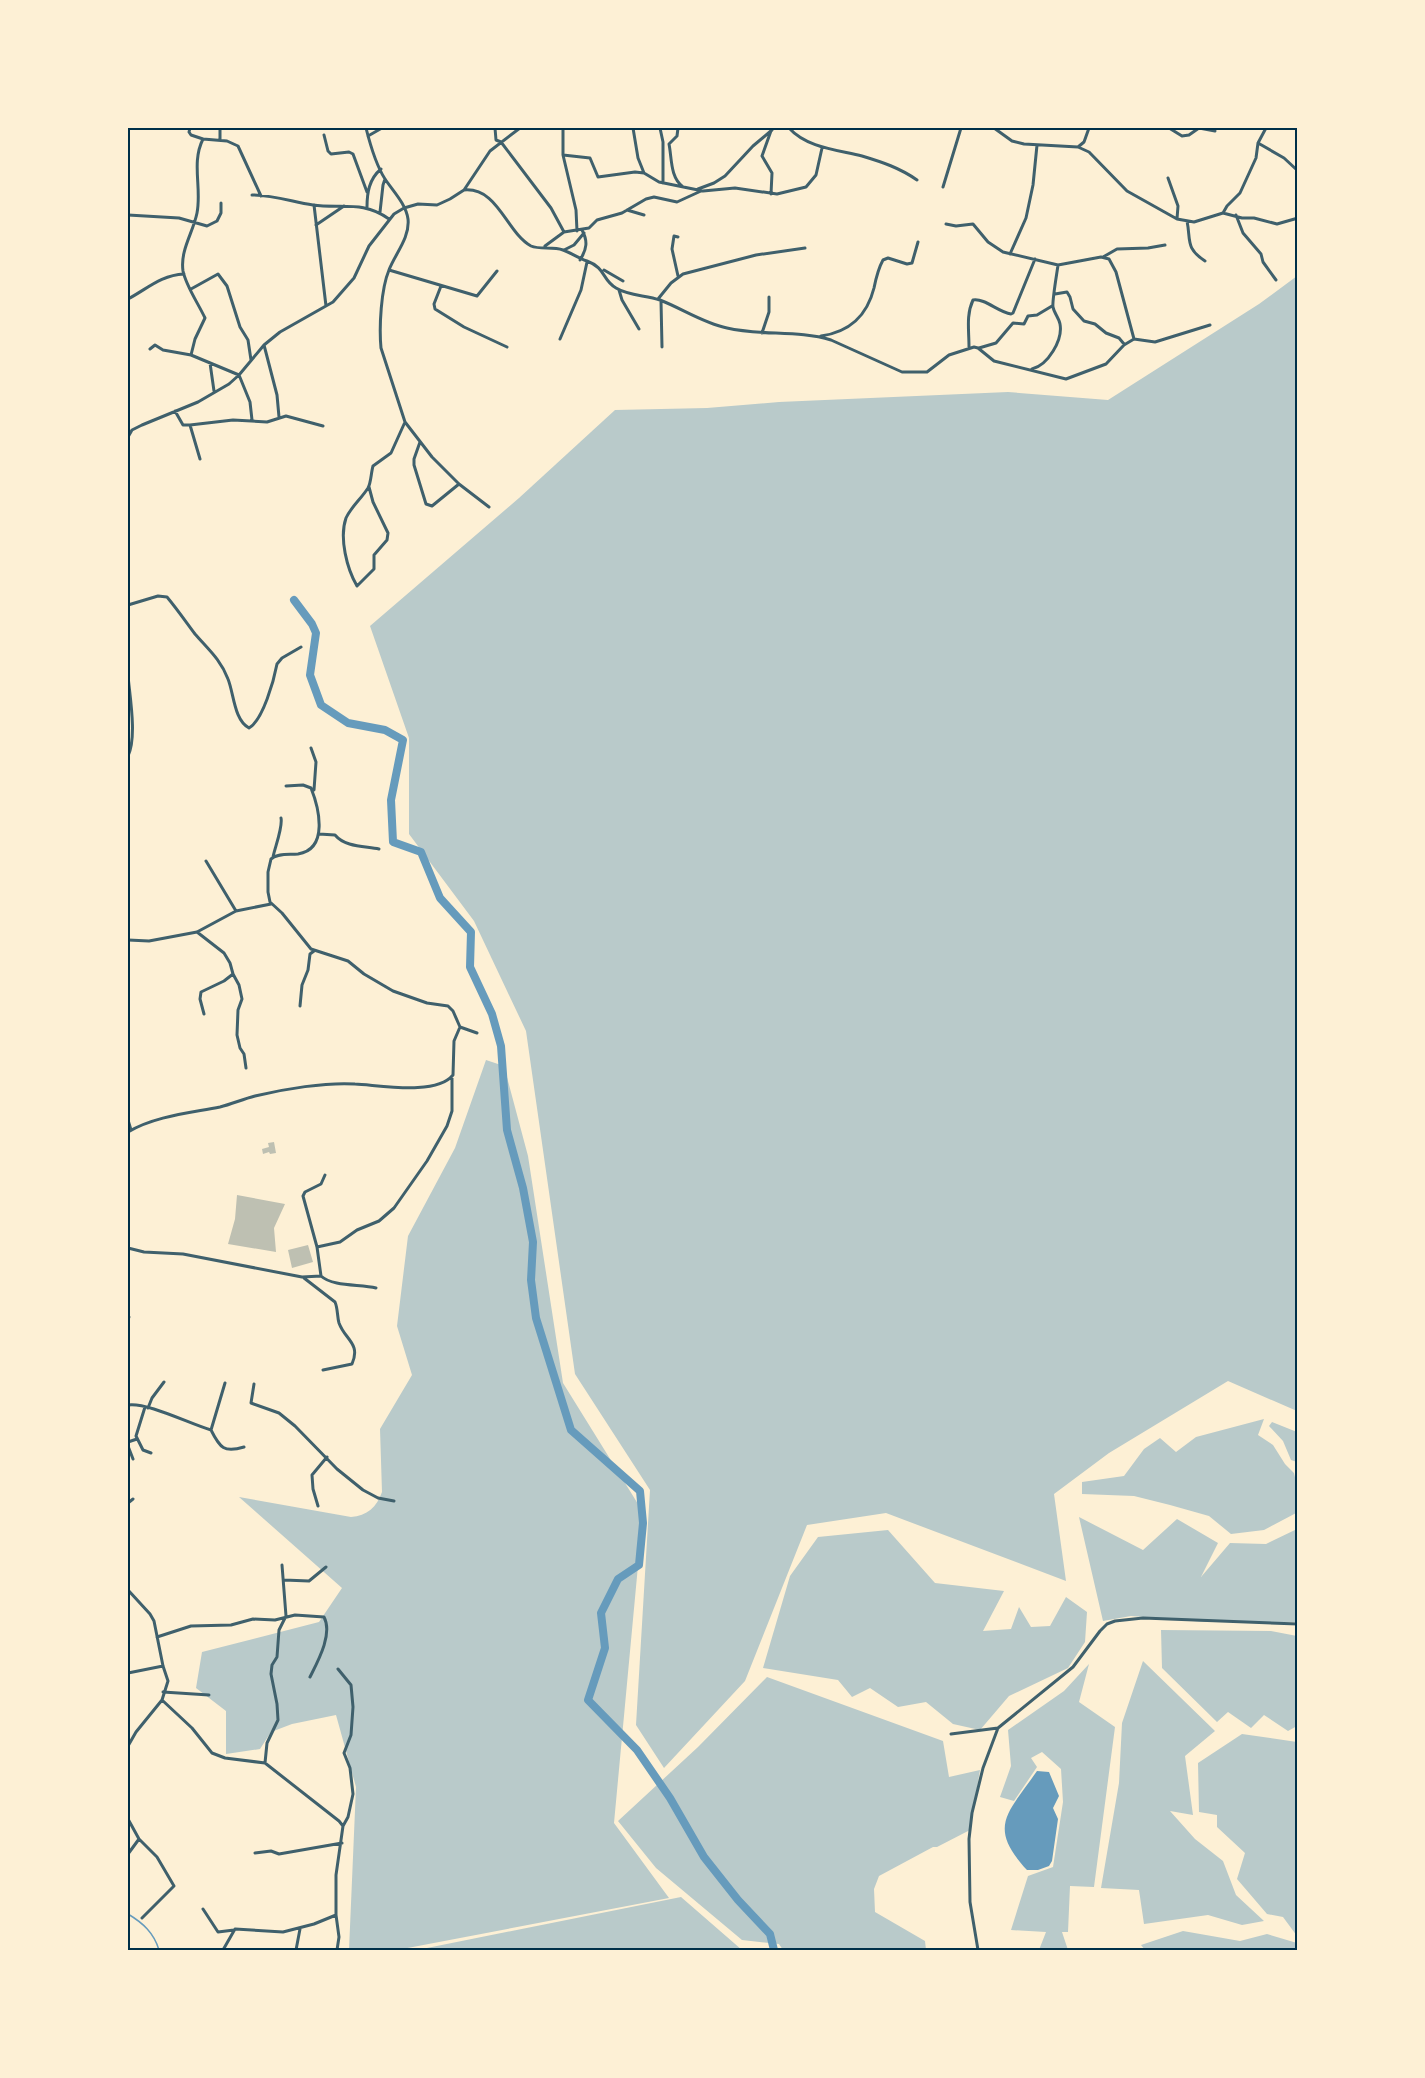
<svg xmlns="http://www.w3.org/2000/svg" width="1425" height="2078" viewBox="0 0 1425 2078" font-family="'PT Sans',sans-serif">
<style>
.green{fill:#b9caca}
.water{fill:#669bbc}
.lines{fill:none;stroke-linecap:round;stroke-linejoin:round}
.stream{stroke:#669bbc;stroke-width:1.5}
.river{stroke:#669bbc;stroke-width:8}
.building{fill:#bec0b2}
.minor{stroke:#3f606c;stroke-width:3}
.neatline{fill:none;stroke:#003049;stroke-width:2}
</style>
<rect width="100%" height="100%" fill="#fdf0d5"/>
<path class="green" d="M 1297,276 L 1297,1411 L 1228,1381 L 1109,1453 L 1054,1494 L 1066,1581 L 886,1513 L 807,1525 L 745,1681 L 664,1768 L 636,1725 L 650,1490 L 575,1374 L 526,1031 L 474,921 L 409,834 L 409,738 L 370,626 L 519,498 L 615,410 L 707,408 L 779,402 L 1008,392 L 1108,400 L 1259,304 Z
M 486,1060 L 504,1066 L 528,1156 L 563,1383 L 643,1512 L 614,1823 L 669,1898 L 397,1950 L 349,1950 L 356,1787 L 336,1715 L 292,1724 L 271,1732 L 260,1749 L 226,1754 L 226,1711 L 196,1688 L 202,1652 L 319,1622 L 342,1588 L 239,1497 L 351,1517 C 367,1516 377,1507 382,1492 L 380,1429 L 412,1375 L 397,1326 L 408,1236 L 455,1148 Z
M 1264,1419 L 1258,1435 L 1273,1445 L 1285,1464 L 1294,1473 L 1297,1486 L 1298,1512 L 1264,1530 L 1231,1534 L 1209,1516 L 1170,1505 L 1134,1496 L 1082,1494 L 1082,1482 L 1124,1476 L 1144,1449 L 1160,1438 L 1176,1452 L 1196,1437 Z
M 1272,1422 L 1297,1432 L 1297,1462 L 1291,1460 L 1283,1441 L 1269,1426 Z
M 1079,1517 L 1143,1550 L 1177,1519 L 1218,1543 L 1201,1577 L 1230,1543 L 1266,1544 L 1297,1529 L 1297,1622 L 1205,1622 L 1131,1616 L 1103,1621 Z
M 888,1530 L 935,1583 L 1004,1591 L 983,1631 L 1011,1629 L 1019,1607 L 1031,1627 L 1050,1626 L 1066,1597 L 1087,1612 L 1085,1642 L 1068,1668 L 1009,1696 L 980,1730 L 953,1724 L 926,1702 L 898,1707 L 870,1688 L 852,1697 L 838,1680 L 763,1668 L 790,1576 L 818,1537 Z
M 1161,1630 L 1271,1631 L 1297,1636 L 1297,1726 L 1288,1731 L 1264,1715 L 1251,1728 L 1228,1712 L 1217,1722 L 1162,1668 Z
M 1143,1661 L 1215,1731 L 1185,1756 L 1193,1815 L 1170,1811 L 1195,1839 L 1223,1861 L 1236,1895 L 1264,1921 L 1242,1925 L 1208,1915 L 1144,1924 L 1139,1890 L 1101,1888 L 1119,1783 L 1122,1723 Z
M 1089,1664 L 1079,1702 L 1115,1727 L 1094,1887 L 1070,1886 L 1068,1932 L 1062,1932 L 1068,1950 L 1039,1950 L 1046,1932 L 1011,1930 L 1028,1876 L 1053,1867 L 1063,1802 L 1061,1769 L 1042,1752 L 1031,1758 L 1037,1767 L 1014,1801 L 1000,1797 L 1011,1766 L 1008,1730 L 1064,1691 Z
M 767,1677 L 943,1741 L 949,1777 L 980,1770 L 970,1830 L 937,1847 L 933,1847 L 879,1876 L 874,1889 L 875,1912 L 925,1941 L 926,1950 L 783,1950 L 779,1944 L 742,1940 L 656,1868 L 618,1821 L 698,1747 Z
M 1242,1734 L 1297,1742 L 1297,1936 L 1283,1917 L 1267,1914 L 1237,1879 L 1245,1853 L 1217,1827 L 1217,1815 L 1199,1812 L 1198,1763 Z
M 681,1897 L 742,1950 L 417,1950 Z
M 1183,1931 L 1240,1941 L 1267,1934 L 1297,1943 L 1297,1950 L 1145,1950 L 1141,1945 Z"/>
<path class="water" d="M 1037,1771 L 1049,1772 L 1059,1796 L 1053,1808 L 1058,1819 L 1052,1861 L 1049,1866 L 1038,1870 L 1027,1870 C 986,1826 1009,1812 1037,1771 Z"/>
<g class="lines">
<path class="stream" d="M 128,1914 C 143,1923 154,1933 159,1950"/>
<path class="river" d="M 294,600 L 312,624 L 316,633 L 310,675 L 321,705 L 348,723 L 385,730 L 403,740 L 391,800 L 393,842 L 421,852 L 440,898 L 471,932 L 470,967 L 492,1014 L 501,1046 L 507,1130 L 523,1188 L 533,1242 L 531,1280 L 536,1318 L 571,1430 L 640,1491 L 643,1523 L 639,1565 L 618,1579 L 601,1613 L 605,1648 L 588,1700 L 637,1750 L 670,1798 L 704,1857 L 738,1900 L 770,1934 L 774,1950"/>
</g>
<path class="building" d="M 274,1142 L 276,1153 L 270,1154 L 269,1152 L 263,1154 L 262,1149 L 269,1147 L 268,1143 Z
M 237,1195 L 285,1204 L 274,1228 L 276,1252 L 228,1244 L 235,1219 Z
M 308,1245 L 313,1262 L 292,1268 L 288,1250 Z"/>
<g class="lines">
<path class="minor" d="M 190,128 L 189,132 L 191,135 L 203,139
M 366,128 C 370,144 376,165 385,179 C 393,191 406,204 408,219 C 410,238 395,254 389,270 C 381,289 379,327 381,348 L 405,422 L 432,457 L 459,484 L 489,507
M 495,128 L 496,140 L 501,142 L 551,208 L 564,232
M 563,128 L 563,155 L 590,158 L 598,177 L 635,172 L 644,173
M 633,128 L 638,158 L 644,173 L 659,182 L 703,191 L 735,188 L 777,194 L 806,187 L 816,175 L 822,148
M 660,128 L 663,142 L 663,183
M 678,128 L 677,136 L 669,144 C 672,159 670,177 683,187
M 789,128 C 807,148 838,150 862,156 C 882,162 900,168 917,180
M 994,128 L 1012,141 L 1024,144 L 1078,147 L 1089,152 L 1127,191 L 1177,219 L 1194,222 L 1223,213 L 1242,218 L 1254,218 L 1277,224 L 1298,218
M 1169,128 L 1182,136 L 1189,135 L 1199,128
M 1199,128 L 1215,131
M 324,135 L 328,151 L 331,154 L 349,152 L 353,154 L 367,192
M 368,136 L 382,128
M 220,140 L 220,128
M 1258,143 L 1284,158 L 1298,171
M 1078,147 L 1084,142 L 1089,128
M 563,155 L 576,210 L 577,231
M 1168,178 L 1178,206 L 1177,219
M 943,187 L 961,128
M 698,189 L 714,183 L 725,176 L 753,146 L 772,130
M 464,190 C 498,187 506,232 531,246 C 540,250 553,246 563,250 C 571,253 578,258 587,261 C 606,268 602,280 616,288 C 629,296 646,295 660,300 C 683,309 703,323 727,328 C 761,336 798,330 831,340 L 902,372 L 927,372 L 949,355 L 974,347 L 978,348 L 994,361 L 1066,379 L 1106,364 L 1124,345 L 1134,339 L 1155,342 L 1210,325
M 771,194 L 772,173 L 762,156 L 772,128
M 252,195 C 273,195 293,202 313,205 C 341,209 363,200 389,219
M 314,205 L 326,306
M 367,207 C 367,193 369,179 381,169
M 627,210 L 644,215
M 380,212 L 383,185 L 385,179
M 1223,213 L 1227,206 L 1240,193 L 1256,158 L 1258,143 L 1266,128
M 128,215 L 179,218 L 207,226 L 217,221 L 221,213 L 221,203
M 1236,215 L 1243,233 L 1261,254 L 1263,262 L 1276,280
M 1187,221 C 1191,240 1185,248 1205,261
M 946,224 L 956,226 L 973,224 L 988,242 L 1003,252 L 1058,265 L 1101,257 L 1109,259 L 1116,272 L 1134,339
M 316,225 L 344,206
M 678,237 L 674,236 L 672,249 L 678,276
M 545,246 L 564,232 L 589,228 L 597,220 L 622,213 L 646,199 L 654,197 L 677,202 L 701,191
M 564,250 L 574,245 L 584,233
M 1010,254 L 1026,218 L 1033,185 L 1037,145
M 1103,257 L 1117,249 L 1148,248 L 1165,245
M 580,260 C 587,249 588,241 582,230
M 389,270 L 477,296 L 497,271
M 604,270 L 623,281
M 441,286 L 434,304 L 435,309 L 464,327 L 507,347
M 191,289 L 218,274 L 227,286 L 240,327 L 248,340 L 251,360
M 619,290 L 622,300 L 639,329
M 1055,294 L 1067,292 L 1070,297 L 1073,309 L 1084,321 L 1095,324 L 1106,333 L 1119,338 L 1124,344
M 128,299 C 147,289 161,275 184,274
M 658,299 L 671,283 L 683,274 L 756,255 L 805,248
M 661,301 L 662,347
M 762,333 L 769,312 L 769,297
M 821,336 C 849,332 867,316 874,288 C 876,278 878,269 883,260 L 888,258 L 907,264 L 912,263 L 918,242
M 560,339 L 581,290 L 587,262
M 264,345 L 277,395 L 279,417
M 969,347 C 969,330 966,315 973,300 C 985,298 998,312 1011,314 L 1013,313 L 1035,259
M 979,348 L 996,343 L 1013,323 L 1024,324 L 1028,316 L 1037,315 L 1052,306
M 150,349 L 155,345 L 163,350 L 191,355 L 239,375 L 250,402 L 252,420
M 191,355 L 195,339 L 205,318 C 198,303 186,286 183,271 C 180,250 193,233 197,213 C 202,188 191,163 203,139 L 227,141 L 238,146 L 261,196
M 210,363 L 214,391
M 1032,369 C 1048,365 1063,340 1060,324 C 1059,318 1054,313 1053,307 C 1052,301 1057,273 1058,265
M 175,411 L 183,425 L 190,425 L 233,420 L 267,422 L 286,416 L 323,426
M 190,425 L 200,459
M 128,437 L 132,430 L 142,425 L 198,402 L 229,384 L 239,375 L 264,345 L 280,332 L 333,302 L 354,278 L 369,246 L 394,214 L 404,208 L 418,204 L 437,205 L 450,199 L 464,190 L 490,151 L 520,128
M 420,442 L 414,459 L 414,465 L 426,504 L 432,506 L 459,484
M 369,487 L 373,502 L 388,533 L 387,540 L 374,555 L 374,569 L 357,586 C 347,569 339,538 346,518 C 351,507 361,499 368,488 C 371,483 371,473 373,466 L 391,453 L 405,422
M 128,605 L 158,596 L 167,597 C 177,609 186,622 195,634 C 208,649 221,660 228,679 C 234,694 234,720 249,728 C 263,720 274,680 277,664 L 282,658 L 301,647
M 128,676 C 130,698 137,737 128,756
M 311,748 L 316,762 L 314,790
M 286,786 L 303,785 L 311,788 C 319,808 329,849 298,854 C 289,855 278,853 271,859 L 268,872 L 268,892 L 270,902 L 282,913 L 311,949 L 348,961 L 364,974 L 393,991 L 427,1003 L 448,1006 L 453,1011 L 460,1027 L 477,1033
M 319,834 L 335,835 C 345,847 364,846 379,849
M 273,857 C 275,847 283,827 281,818
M 206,861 L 236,911
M 197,932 L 224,953 L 230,963 L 233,974 L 239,985 L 242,999 L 238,1010 L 237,1035 L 240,1048 L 244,1054 L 246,1068
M 128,940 L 149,941 L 197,932 L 236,911 L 271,904
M 300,1006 L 302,985 L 308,970 L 310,954 L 314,951
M 204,1014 L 200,999 L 201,992 L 224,981 L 233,974
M 128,1120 L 131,1130
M 128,1132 C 155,1116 190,1113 220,1107 C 232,1104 243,1099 255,1096 C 284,1089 326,1082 355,1084 C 379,1085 436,1096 453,1075 L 454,1041 L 460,1027
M 325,1175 L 321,1184 L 305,1192 L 303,1196 L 317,1247 L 321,1276 C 333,1287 360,1284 376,1288
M 317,1247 L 340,1242 L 357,1230 L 379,1221 L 394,1208 L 427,1161 L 447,1126 L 452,1111 L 452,1078
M 128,1248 L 144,1252 L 183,1254 L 302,1277 L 321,1276
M 304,1278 L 335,1302 C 338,1309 337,1316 339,1323 C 345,1340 361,1343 352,1364 L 323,1370
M 128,1317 L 129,1317
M 254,1384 L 251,1403 L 279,1413 L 295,1426 L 337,1469 L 363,1490 L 378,1498 L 394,1501
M 128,1405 C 147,1402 190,1424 211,1430 C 220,1448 224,1453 244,1447
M 145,1407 L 136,1436 L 143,1450 L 151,1453
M 148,1408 L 152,1398 L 164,1382
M 211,1430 L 225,1383
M 128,1442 L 137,1439
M 128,1446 L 133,1459
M 128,1503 L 133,1499
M 318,1506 L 313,1489 L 312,1475 L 327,1457
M 284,1580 L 309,1581 L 326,1567
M 128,1590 L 150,1614 L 154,1621 L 163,1666 L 168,1681 L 162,1700 L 192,1728 L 212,1753 L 225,1758 L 265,1763 L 339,1821 L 343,1826 L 336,1875 L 336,1915 L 339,1937 L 337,1950
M 157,1637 L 191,1626 L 231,1625 L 253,1619 L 275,1620 L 295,1615 L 324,1617 C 333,1634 318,1661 310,1677
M 338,1669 L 351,1685 L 353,1707 L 351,1735 L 344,1753 L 350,1768 L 353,1794 L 348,1817 L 343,1826
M 128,1673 L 163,1666
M 163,1692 L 209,1695
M 951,1734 L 998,1728
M 128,1746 L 136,1732 L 162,1700
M 265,1763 L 267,1743 L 278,1720 L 277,1704 L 271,1674 L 272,1665 L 277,1657 L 279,1630 L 286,1616 L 282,1565
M 128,1819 L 139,1839 L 157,1857 L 174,1886 L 142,1918
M 255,1853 L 271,1851 L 279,1854 L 342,1843
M 128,1854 L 139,1839
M 203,1909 L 218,1932 L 234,1930
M 223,1950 L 235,1929 L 283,1932 L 314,1924 L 336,1915
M 296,1950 L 300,1929
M 978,1950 L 970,1902 L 969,1839 L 972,1813 L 983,1768 L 998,1728 L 1073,1667 L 1100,1631 L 1107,1624 L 1115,1621 L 1143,1618 L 1298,1624"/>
</g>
<rect width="1425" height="2078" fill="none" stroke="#fdf0d5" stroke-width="258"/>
<rect x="129" y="129" width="1167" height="1820" class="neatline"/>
</svg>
